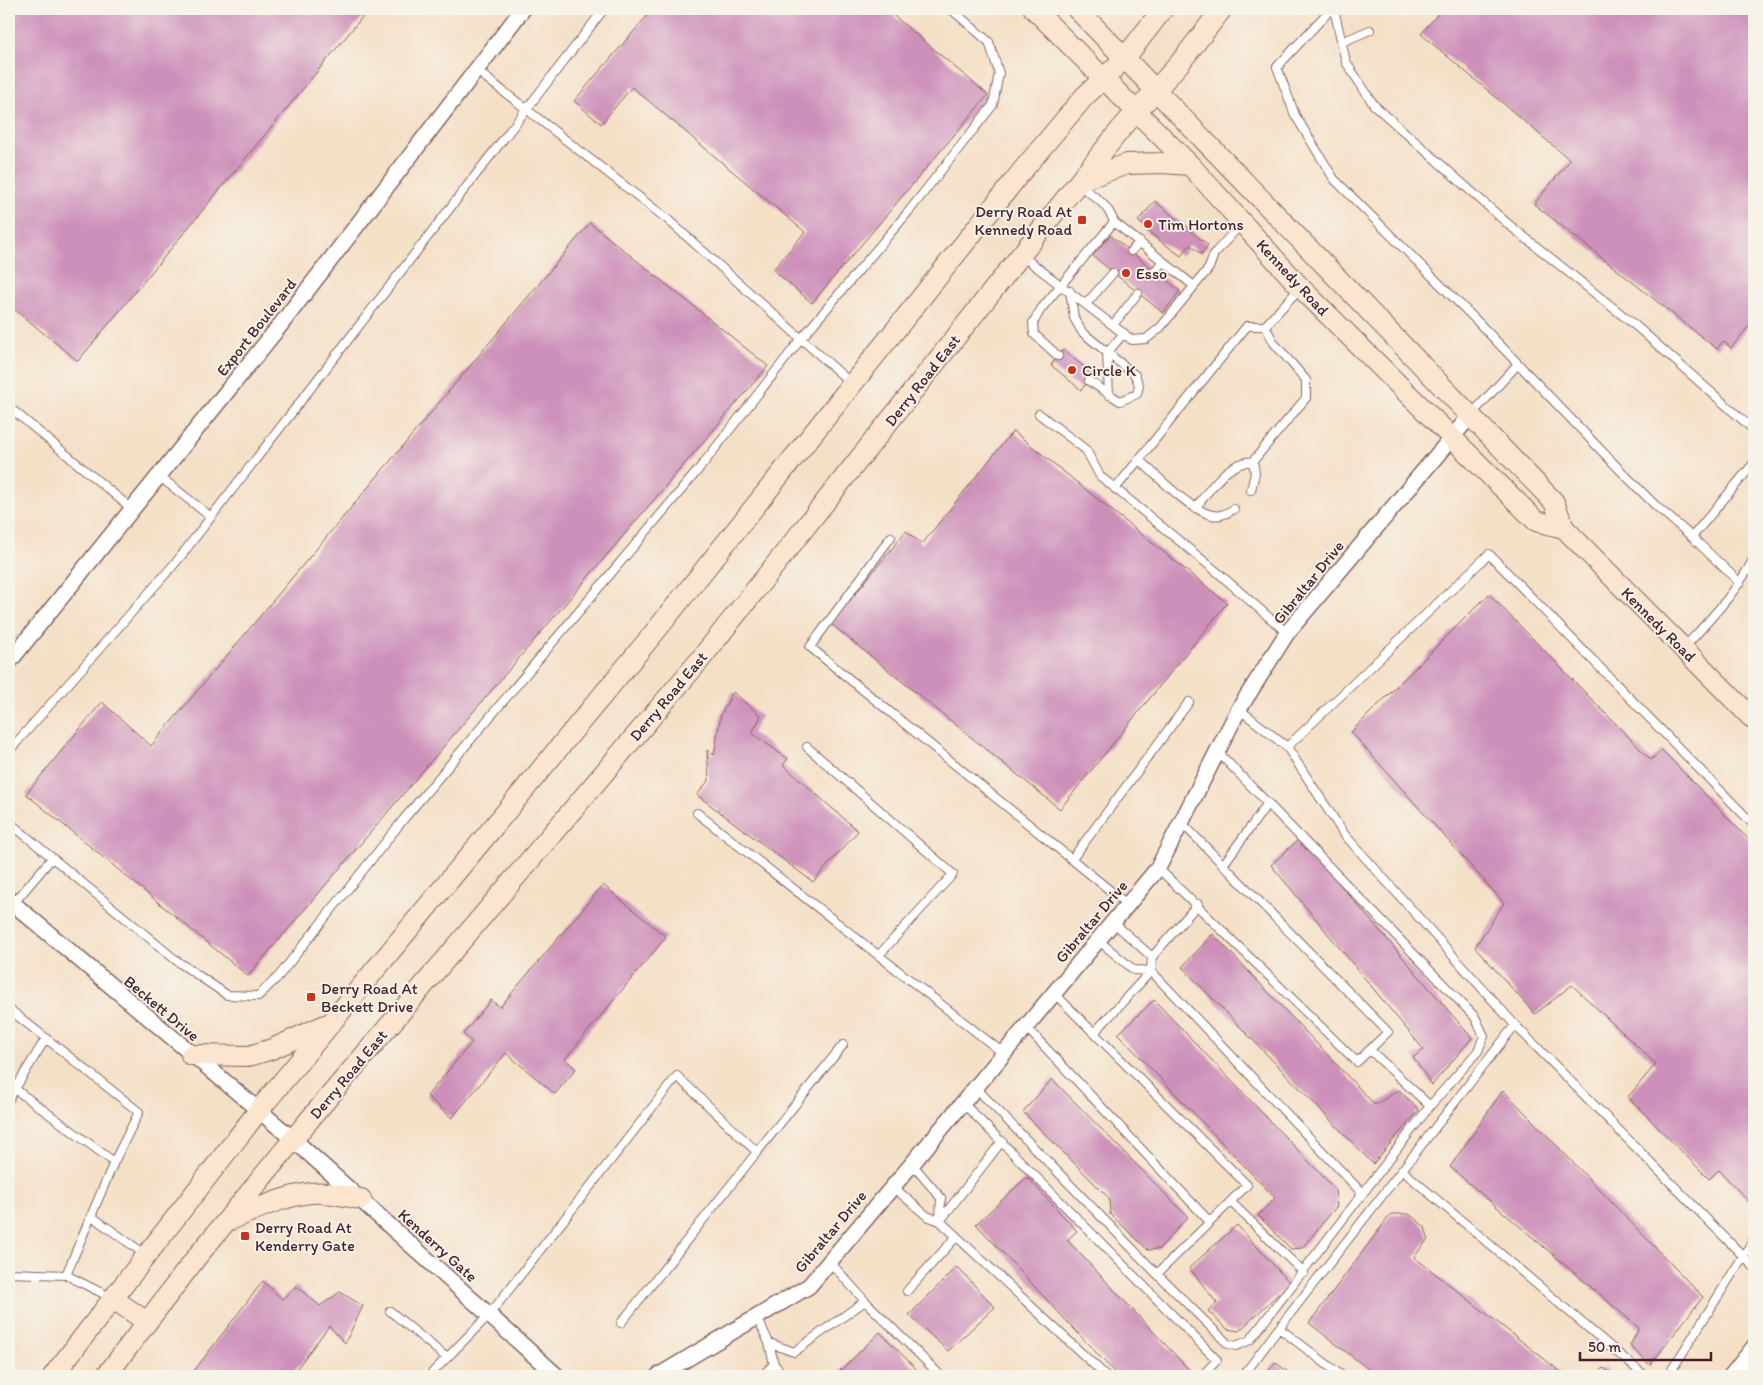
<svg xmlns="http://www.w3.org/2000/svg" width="1763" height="1385" viewBox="0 0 1763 1385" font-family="Itim,sans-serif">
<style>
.building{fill:#cd90ba}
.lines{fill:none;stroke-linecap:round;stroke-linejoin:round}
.lane-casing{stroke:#866362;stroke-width:10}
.street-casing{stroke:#866362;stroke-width:18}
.secondary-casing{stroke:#866362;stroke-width:22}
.lane{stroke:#fff;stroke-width:8}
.street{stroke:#fff;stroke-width:15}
.secondary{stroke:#fbe5cf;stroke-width:20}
.poi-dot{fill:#c8321e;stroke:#f7f3e8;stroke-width:2}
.labels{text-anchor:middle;stroke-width:4;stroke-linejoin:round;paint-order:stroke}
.poi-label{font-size:16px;fill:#4a1f2b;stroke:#f7f3e8;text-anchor:start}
.street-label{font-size:16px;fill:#4a1f2b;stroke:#f7f3e8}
</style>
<rect width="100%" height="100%" fill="#f7f3e8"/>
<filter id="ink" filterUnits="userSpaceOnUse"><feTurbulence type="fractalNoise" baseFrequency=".02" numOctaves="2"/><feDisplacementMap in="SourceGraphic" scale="10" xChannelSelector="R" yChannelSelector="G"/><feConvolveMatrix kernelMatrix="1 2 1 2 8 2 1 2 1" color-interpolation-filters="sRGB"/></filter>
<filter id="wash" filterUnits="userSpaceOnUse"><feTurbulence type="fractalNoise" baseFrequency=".0096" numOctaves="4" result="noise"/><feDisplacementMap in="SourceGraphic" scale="20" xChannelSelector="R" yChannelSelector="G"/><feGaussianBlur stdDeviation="1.12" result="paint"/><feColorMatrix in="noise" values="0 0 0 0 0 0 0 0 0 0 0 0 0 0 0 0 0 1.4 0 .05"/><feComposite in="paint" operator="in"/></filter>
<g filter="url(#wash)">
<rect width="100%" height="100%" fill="#f4e0c7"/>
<g id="blocks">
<path class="building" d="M 9,9 L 369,9 L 78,361 L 9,305 Z
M 653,9 L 886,9 L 988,95 L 812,303 L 773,270 L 805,232 L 632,87 L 601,124 L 574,101 Z
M 1442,9 L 1754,9 L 1754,320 L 1731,348 L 1723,341 L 1717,349 L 1534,204 L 1570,160 L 1421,34 Z
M 1155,201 L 1208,245 L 1201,254 L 1190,245 L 1181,256 L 1144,229 L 1145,227 L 1138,221 Z
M 590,223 L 768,366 L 248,976 L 26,794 L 102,702 L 151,746 Z
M 1110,235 L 1180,291 L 1163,313 L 1093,256 Z
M 1063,350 L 1094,375 L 1081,390 L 1051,365 Z
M 1013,431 L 1227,603 L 1060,809 L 831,624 L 906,531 L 922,544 Z
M 1489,594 L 1651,760 L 1662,750 L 1754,845 L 1754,1200 L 1750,1203 L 1719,1170 L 1709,1179 L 1628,1097 L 1656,1064 L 1572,985 L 1535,1014 L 1475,947 L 1504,903 L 1351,732 Z
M 733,692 L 761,716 L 752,733 L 788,759 L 783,765 L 858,831 L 813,882 L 697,795 L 709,780 L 707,750 L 714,755 L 721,714 Z
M 1300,838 L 1472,1038 L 1432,1085 L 1413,1057 L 1424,1050 L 1271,865 Z
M 603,885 L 666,937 L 565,1059 L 576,1069 L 555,1094 L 506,1053 L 452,1118 L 427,1096 L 472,1042 L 463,1034 L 491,1000 L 500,1007 Z
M 1213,934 L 1375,1105 L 1399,1090 L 1419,1110 L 1373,1164 L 1182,967 Z
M 1154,1000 L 1335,1189 L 1337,1206 L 1302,1248 L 1291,1249 L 1258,1215 L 1275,1198 L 1118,1034 Z
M 1052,1079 L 1188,1217 L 1159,1249 L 1148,1250 L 1110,1214 L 1109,1198 L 1023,1112 Z
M 1503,1090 L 1703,1297 L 1650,1365 L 1630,1346 L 1639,1328 L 1450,1167 Z
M 1027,1177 L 1077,1231 L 1067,1240 L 1195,1376 L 1118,1376 L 976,1224 Z
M 1391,1214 L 1409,1214 L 1425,1227 L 1428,1239 L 1414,1257 L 1566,1376 L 1377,1376 L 1309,1323 Z
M 1237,1225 L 1290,1283 L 1239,1331 L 1227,1329 L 1208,1311 L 1217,1303 L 1189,1268 Z
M 957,1267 L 995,1307 L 948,1351 L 909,1315 Z
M 263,1281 L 282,1299 L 296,1286 L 320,1306 L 340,1292 L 363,1306 L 345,1343 L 329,1326 L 291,1376 L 190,1376 Z
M 880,1332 L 923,1376 L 835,1376 Z
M 1275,1362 L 1293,1376 L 1265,1376 Z
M 1604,1368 L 1614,1376 L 1594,1376 Z"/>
</g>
</g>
<g filter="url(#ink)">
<use href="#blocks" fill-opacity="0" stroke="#866362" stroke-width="1"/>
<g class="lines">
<g class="lane-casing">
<path id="lane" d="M 1331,9 L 1277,67 L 1295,115 L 1334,179 L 1477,321 L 1621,471 L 1655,505 L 1692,537 L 1754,463
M 1334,9 L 1346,62 L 1374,105 L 1508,224 L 1636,326 L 1754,430
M 1342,42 L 1370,30
M 476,70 L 667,219 L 852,384
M 1114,222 L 1194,286
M 1131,251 L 1140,242
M 1021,255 L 1132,340 L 1146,339 L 1160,328 L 1209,268 L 1214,254 L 1242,223
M 1155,271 L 1163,261
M 1070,291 L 1074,318 L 1082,332 L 1135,375 L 1139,385 L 1137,394 L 1120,401 L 1089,381
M 1086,304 L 1113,273
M 1113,325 L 1138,293
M 1058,356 L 1034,334 L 1033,323 L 1041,309 L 1114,222 C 1108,204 1093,195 1078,185
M 1109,395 L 1107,353 L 1124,333
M 9,407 L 132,509
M 1039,414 L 1086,450 L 1100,476 L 1216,571 L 1287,633
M 1470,416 L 1518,364
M 1139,460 C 1157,475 1189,510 1212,515 C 1221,517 1227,513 1234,509
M 159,476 L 211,517
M 1115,489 L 1247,326 L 1265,326 L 1299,289
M 1251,490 L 1255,473 L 1253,461 L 1306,398 L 1306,380 L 1274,343 L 1265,326
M 1195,508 C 1212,488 1225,463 1253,461
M 891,537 L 810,647 L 1128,905
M 1692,537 L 1740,583
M 1684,648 C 1709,620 1737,592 1754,558
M 1239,709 L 1287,747 L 1344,834 L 1515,1025 L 1754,1267
M 807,747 L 953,874 L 879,955
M 1287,747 L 1489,554 L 1754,825
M 9,751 L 177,561 L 604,9
M 697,813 L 1003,1053
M 9,822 L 177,961 L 227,995 L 258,996 L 278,977 L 403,820 L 699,469 L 801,339 L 909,211 L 993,105 L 999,73 L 989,42 L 951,9
M 1072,859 L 1189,702
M 1223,865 L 1268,803
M 1158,868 L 1357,1062 L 1388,1032 L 1181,822
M 13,904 L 52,858
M 1198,904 L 1152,957 L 1151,971 L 1362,1193
M 1113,922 L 1152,957
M 1098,940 L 1134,970 L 1151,971
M 1054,993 L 1094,1033 L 1151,971
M 9,1009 L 139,1112 L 114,1162 L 66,1275
M 1025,1026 L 1210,1222 L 1247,1185 L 1094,1033
M 1370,1050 L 1430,1106
M 975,1087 L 1157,1274 L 1210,1222
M 15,1089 L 46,1038
M 9,1099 L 15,1089 L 114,1162
M 962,1102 L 1217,1360 L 1202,1376
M 912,1164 L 941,1198 L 940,1221
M 1403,1171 L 1645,1376
M 892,1186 L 927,1216 L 940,1221 L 1106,1376
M 1231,1202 L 1304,1273
M 91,1216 L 146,1255
M 940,1221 L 1002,1141
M 829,1261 L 865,1301
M 9,1273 L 66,1275 L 112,1298
M 1157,1274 L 1228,1344 L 1236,1346 L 1250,1340 L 1430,1106 L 1478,1051 L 1484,1036 L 1475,1017 L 1216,750
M 907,1291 L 956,1237
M 390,1311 L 447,1358
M 757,1317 L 769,1343 L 774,1364 L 784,1376
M 621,1323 L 757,1152
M 769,1343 L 794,1352 L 865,1301 L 941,1376
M 429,1376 L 489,1315 L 677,1076 L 757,1152 L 843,1045
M 762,1376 L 774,1364
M 1243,1376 L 1279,1328
M 1342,1376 L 1279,1328 L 1515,1025
M 1668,1376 L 1754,1239"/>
</g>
<g class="street-casing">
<path id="street" d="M 9,662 L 282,323 L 523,9
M 9,900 L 294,1140 L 557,1376
M 658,1376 L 809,1286 L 912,1164 L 1158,868 L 1239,709 L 1287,633 L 1470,416
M 1731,1376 L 1754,1347"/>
</g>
<g class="secondary-casing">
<path id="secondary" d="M 1034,9 L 1190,165 L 1301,288 L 1536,521 L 1564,528
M 1077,9 L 1554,502 L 1564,528 L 1754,720
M 1082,180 L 1127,164 L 1162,163 L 1190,165
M 191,1055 L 249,1056 L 272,1049 L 325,1025
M 230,1220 C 255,1210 283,1196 311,1193 C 328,1191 344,1196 361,1199
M 112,1298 L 147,1322
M 53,1376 L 259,1110 L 654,633 L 1022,171 L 1084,97 L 1125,58 L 1163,9
M 106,1376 L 196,1258 L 310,1119 L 699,661 L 1120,130 L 1179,64 L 1222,9"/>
</g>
<use href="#lane" class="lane"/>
<use href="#street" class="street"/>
<use href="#secondary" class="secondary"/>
</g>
</g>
<g class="poi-dot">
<rect x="1077" y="215" width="10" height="10" rx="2.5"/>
<circle cx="1148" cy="224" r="5"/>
<circle cx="1126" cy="273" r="5"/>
<circle cx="1072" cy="370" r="5"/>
<rect x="306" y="992" width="10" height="10" rx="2.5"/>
<rect x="240" y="1231" width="10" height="10" rx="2.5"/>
</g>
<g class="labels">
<g class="poi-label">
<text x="1072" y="217" text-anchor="end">Derry Road At<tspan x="1072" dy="18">Kennedy Road</tspan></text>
<text x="1158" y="230">Tim Hortons</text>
<text x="1136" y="279">Esso</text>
<text x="1082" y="376">Circle K</text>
<text x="321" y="994">Derry Road At<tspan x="321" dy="18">Beckett Drive</tspan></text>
<text x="255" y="1233">Derry Road At<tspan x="255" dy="18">Kenderry Gate</tspan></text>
</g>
<g class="street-label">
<text transform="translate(1293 277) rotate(47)" y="6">Kennedy Road</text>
<text transform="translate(256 327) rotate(-52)" y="6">Export Boulevard</text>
<text transform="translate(922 380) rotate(-52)" y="6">Derry Road East</text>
<text transform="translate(1308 582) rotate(-51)" y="6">Gibraltar Drive</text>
<text transform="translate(1659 624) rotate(45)" y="6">Kennedy Road</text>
<text transform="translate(668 696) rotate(-50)" y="6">Derry Road East</text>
<text transform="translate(1091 921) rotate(-50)" y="6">Gibraltar Drive</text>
<text transform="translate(162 1008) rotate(40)" y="6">Beckett Drive</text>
<text transform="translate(348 1074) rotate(-50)" y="6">Derry Road East</text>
<text transform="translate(830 1231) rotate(-50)" y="6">Gibraltar Drive</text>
<text transform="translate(438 1245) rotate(42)" y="6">Kenderry Gate</text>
</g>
</g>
<rect width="1763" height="1385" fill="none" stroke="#f7f3e8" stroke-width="30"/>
<path d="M1580 1352v8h131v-8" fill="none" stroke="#4a1f2b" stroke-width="2.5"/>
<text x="1588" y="1352" font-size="15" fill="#4a1f2b" stroke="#f7f3e8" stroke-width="4" paint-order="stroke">50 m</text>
</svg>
